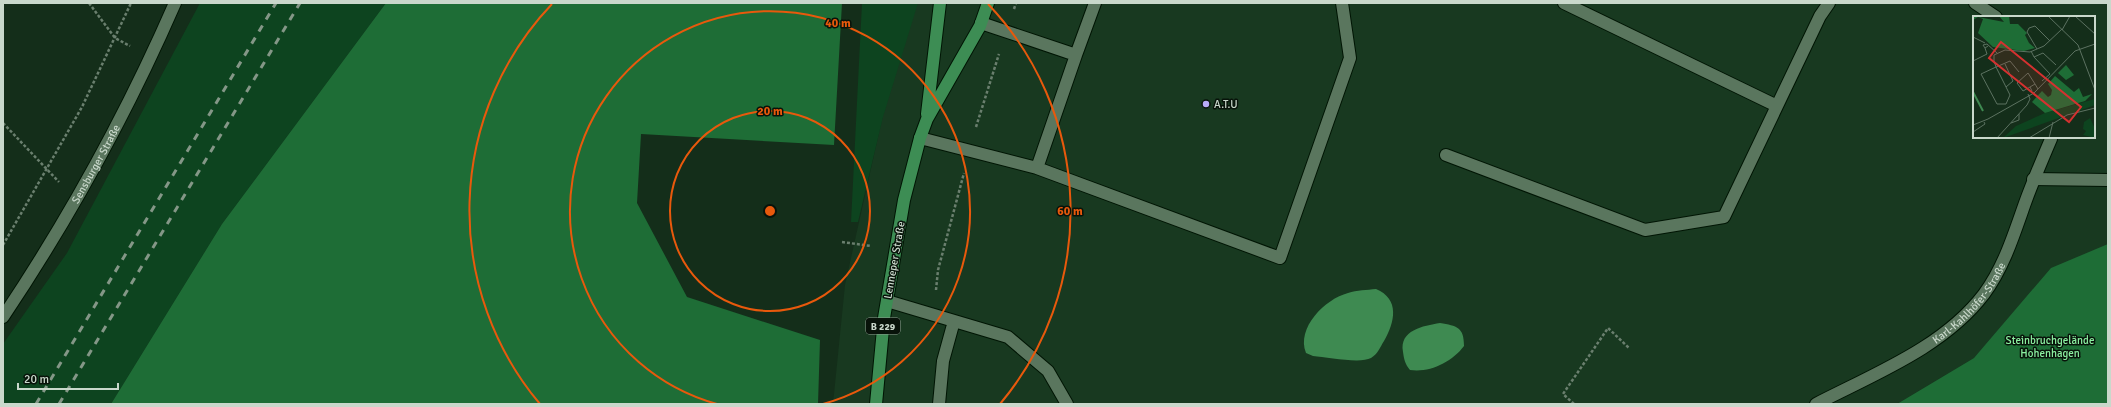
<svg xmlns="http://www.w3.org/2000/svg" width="2111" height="407" viewBox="0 0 2111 407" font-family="Signika,sans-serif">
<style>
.built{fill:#183920;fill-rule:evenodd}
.green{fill:#0d441f}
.forest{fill:#1e6d36}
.water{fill:#3e8a51}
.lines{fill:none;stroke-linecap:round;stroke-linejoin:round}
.lane-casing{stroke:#001504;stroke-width:14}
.street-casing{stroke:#001504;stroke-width:14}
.primary-casing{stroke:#001504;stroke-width:14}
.path{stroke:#6a7f6e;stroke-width:2.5;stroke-dasharray:3 2;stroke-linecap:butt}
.lane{stroke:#5a765e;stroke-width:12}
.street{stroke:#5a765e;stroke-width:12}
.primary{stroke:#3d8d54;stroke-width:12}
.rail{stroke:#849787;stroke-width:3;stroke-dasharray:7 7;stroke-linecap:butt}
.ring{fill:none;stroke:#e8590c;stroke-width:2}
.poi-dot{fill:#b8abf7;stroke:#08130a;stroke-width:1.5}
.labels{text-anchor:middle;stroke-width:3;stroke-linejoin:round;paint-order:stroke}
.shield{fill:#08130a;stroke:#8f9d91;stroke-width:1}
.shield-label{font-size:10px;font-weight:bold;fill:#c9d8cb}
.poi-label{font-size:11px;fill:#c9d8cb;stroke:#08130a;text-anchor:start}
.street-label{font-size:11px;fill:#c9d8cb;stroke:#08130a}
.park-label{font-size:11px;fill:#8befa0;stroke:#08130a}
.inset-river{fill:none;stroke:#3e8a51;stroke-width:2}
.inset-road{fill:none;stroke:#5c7261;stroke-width:1}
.view{fill:#d53130;fill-opacity:0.15;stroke:#d53130;stroke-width:2}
.inset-edge{fill:none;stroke:#c9d8cb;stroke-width:2}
.centre{fill:#e8590c;stroke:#08130a;stroke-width:2}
.ring-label{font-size:12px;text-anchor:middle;font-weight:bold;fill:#e8590c;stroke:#08130a;stroke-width:3;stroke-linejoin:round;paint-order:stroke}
</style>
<rect width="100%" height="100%" fill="#142e1a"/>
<path class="built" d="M 908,3 L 2108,3 L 2108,244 L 1974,358 L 1897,404 L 833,404 L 845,285 ZM 1974,17 L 2094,17 L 2094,137 L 1974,137 Z"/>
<path class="green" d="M 200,3 L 386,3 L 222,224 L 111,404 L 3,404 L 3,344 L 67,253 Z
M 862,3 L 918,3 L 883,117 L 858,222 L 851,222 Z"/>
<path class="forest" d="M 386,3 L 842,3 L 834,145 L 641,134 L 637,203 L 687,297 L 820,340 L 818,404 L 111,404 L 222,224 Z
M 2108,244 L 2108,404 L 1897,404 L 1974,358 L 2051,268 Z"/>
<path class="water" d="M 1376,289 C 1400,299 1395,322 1384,341 C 1380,347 1378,354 1371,358 C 1360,364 1327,357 1313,356 L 1306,353 C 1296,328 1325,299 1348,293 C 1357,290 1367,290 1376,289 Z
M 1440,323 C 1457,326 1464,327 1464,346 C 1452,362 1430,373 1410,370 C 1405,364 1404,359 1403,352 C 1399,330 1423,326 1440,323 Z"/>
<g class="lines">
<g class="lane-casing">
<path id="lane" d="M 1564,3 L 1777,106
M 1975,3 L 1996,17
M 1076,55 L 1095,3
M 920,138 L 1037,168 L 1076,55 L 981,23
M 1446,155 L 1645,230 L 1724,217 L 1820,16 L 1829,3
M 1037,168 L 1280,258 L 1350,58 L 1342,3
M 2033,179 L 2108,180
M 887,301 L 1008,337 L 1048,371 L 1067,404
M 939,404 L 943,361 L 954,321"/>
</g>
<g class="street-casing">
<g id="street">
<path id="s1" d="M 3,317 C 70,217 127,113 175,3"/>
<path id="s2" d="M 1816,404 C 1874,374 1944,347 1984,294 C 2004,267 2014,234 2025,203 C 2033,181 2042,160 2051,139"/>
</g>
</g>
<g class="primary-casing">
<path id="primary" d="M 927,114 L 940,3
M 876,404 L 884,318 L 904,200 L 920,138 L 927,119 L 980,26 L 988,3"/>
</g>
<path class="path" d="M 89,3 L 115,38 L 130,46
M 1014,9 L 1016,3
M 3,123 L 59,182
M 976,127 L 999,54
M 842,242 L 871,246
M 3,245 L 82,107 L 131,3
M 936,290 L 938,270 L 964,173
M 1574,404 L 1563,394 L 1608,328 L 1629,348"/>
<use href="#lane" class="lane"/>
<use href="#street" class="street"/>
<use href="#primary" class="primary"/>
<path class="rail" d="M 36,404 L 276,3
M 59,404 L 300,3"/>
</g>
<g class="ring">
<circle cx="770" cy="211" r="100"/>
<path d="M717 404A200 200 0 1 1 823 404"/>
<path d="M540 404A300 300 0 0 1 552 4M988 4A300 300 0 0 1 1000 404"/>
</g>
<circle class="poi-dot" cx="1206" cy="104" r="4"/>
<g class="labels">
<rect class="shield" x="866" y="318" width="34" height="16" rx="3"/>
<g class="shield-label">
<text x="883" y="330">B 229</text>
</g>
<g class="poi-label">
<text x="1214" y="108">A.T.U</text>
</g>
<g class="street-label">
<text dy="4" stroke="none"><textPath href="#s1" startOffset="179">Sensburger Straße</textPath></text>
<text transform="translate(894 260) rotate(-80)" y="4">Lenneper Straße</text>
<text dy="4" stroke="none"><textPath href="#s2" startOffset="186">Karl-Kahlhöfer-Straße</textPath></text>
</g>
<g class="park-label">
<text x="2050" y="344">Steinbruchgelände<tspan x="2050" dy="13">Hohenhagen</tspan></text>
</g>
</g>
<g transform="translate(1973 16)">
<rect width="122" height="122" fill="#142e1a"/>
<path d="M 122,83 L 122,89 L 30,122 L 43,110 L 72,97 ZM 117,102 L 122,113 L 122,122 L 110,119 L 113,115 L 110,113 L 111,106 Z" fill="#0d441f"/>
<path d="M 0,0 L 31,6 L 26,0 L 36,0 L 37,8 L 45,8 L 54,17 L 52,19 L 56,27 L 62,32 L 51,35 L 20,31 L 5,17 L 10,3 L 5,1 L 0,4 ZM 93,49 L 101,59 L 93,64 L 85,57 ZM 82,60 L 101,76 L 106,72 L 110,81 L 119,78 L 112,85 L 72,97 L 59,86 L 69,75 L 75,81 L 78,79 L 79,74 L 75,68 Z" fill="#1e6d36"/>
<path class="inset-river" d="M 0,76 L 10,95"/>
<path class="inset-road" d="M 75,0 L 105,29 L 122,74M 102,0 L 122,18M 89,14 L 97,0M 0,21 L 12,27M 15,30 L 12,32 L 10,29 L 14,28 L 24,37M 64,33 L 54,16 L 56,12 L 62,10 L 77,25M 58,35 L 61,41 L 70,37 L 83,49M 61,41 L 77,58 L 69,65M 0,45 L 14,38 L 12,32M 32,48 L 40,65 L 33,71M 46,56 L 37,45 L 23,51 L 8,58 L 24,88 L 33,88 L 37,79 L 23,51 L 21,45 L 21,39 L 32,34 L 57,36 L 71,30 L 89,13M 57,71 L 50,75 L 44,67 L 55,57 L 62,68M 59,75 L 57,71 L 62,68 L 65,73M 38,107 L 46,104 L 46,98M 0,109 L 15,103 L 61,77 L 102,35 L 122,28M 0,116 L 12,108 L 11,106M 24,122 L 54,89 L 57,83 L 55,78M 56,122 L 94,99 L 122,92M 76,122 L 80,106"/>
<path class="view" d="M 28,26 L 108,91 L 96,106 L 16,42 Z"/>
<rect width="122" height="122" class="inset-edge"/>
</g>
<circle cx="770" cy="211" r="6" class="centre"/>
<g class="ring-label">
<text x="838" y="27">40 m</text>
<text x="770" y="115">20 m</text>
<text x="1070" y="215">60 m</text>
</g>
<rect width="2111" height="407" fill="none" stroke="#c9d8cb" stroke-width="8"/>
<path d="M18 383v6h100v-6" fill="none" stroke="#c9d8cb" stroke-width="2"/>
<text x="24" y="383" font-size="12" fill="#c9d8cb" stroke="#08130a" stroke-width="3" paint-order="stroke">20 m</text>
</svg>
